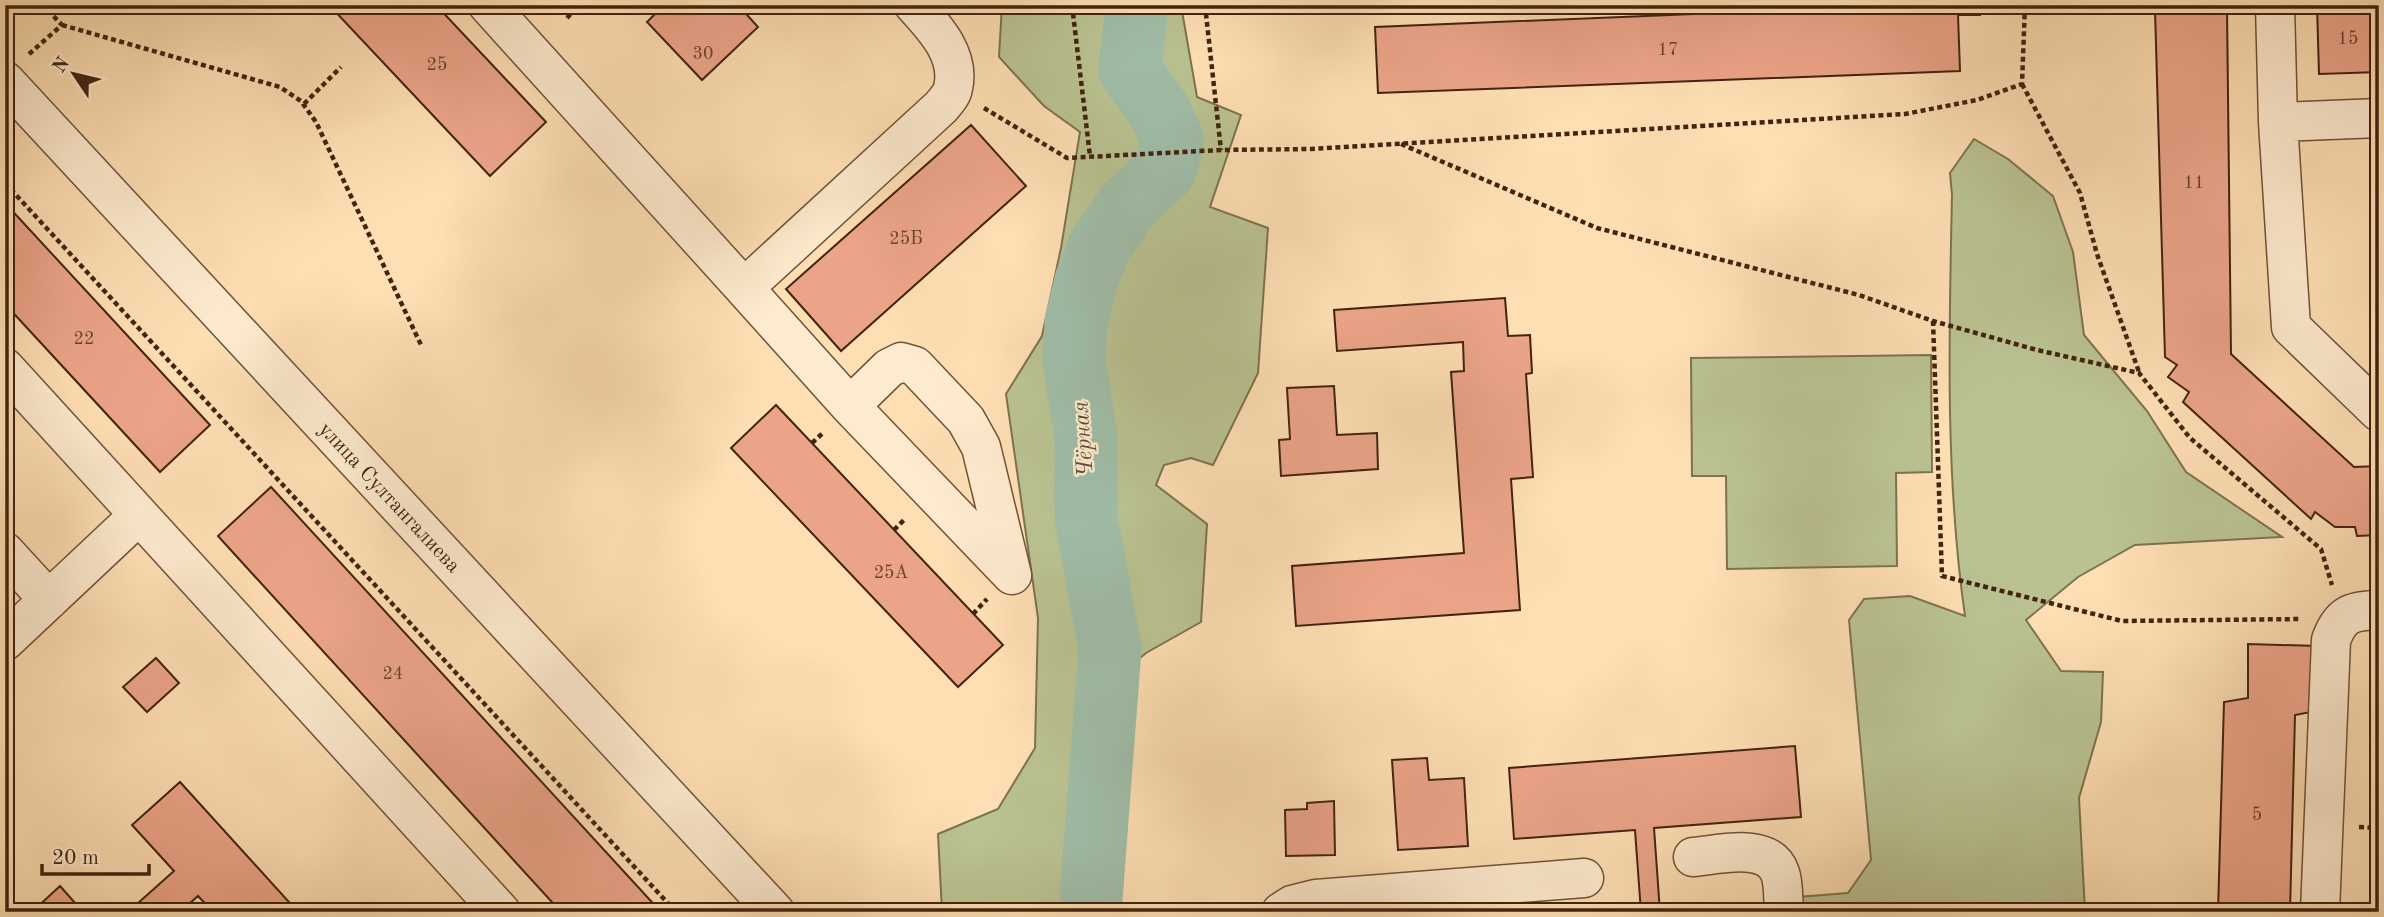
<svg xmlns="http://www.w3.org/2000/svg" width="2384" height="917" viewBox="0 0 2384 917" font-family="'Old Standard TT',serif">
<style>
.green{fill:#bac291;stroke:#7e7250;stroke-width:2}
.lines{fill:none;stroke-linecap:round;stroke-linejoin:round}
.river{stroke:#a0bda8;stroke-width:63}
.building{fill:#eca489;stroke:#42230f;stroke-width:2}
.minor-casing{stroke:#715238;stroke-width:41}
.path{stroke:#42230f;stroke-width:4.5;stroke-dasharray:5 3.5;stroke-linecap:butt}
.minor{stroke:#feeace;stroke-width:38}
.labels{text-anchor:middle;stroke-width:5;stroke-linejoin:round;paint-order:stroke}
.number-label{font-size:18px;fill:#6c432e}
.street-label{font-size:21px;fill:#42230f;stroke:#feeace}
.water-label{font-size:23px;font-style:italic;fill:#5e513d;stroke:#feeace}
</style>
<rect width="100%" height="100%" fill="#fedeb3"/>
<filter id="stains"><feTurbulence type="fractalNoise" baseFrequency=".00286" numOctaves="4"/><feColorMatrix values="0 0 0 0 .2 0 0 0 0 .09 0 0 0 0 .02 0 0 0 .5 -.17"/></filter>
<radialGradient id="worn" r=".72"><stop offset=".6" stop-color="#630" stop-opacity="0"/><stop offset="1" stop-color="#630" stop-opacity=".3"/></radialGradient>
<path class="green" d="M 1002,5 L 1181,5 L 1197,97 L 1241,115 L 1210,207 L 1268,228 L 1258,373 L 1213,465 L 1191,458 L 1164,465 L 1156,485 L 1207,524 L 1201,622 L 1146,653 L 1083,706 L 1063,912 L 942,912 L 938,834 L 998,809 L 1035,748 L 1038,618 L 1006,394 L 1042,336 L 1061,248 L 1080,132 L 1044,106 L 999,57 Z
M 1974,139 L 2008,159 L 2053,196 L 2073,252 L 2084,335 L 2147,411 L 2186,472 L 2282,537 L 2135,545 L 2078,577 L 2026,620 L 2061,671 L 2103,672 L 2101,722 L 2079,798 L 2085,912 L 1786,912 L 1785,898 L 1848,893 L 1871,860 L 1849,620 L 1864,599 L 1910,596 L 1965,616 C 1945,476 1949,335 1952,195 L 1950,173 Z
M 1931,355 L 1932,472 L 1896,473 L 1897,566 L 1727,569 L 1726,476 L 1692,476 L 1691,358 Z"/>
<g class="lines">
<path class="river" d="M 1090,912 L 1110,649 L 1086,518 L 1086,437 L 1074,362 L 1076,322 L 1086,281 L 1100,245 L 1127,206 L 1165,170 L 1173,141 L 1159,111 L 1130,70 L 1137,5"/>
</g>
<path class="building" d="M 329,5 L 436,5 L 546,122 L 490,176 Z
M 664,5 L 738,5 L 758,27 L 702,80 L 647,22 Z
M 1913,5 L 1979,5 L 1980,15 L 1958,15 L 1960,71 L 1378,93 L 1375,27 Z
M 2317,5 L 2379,5 L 2379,72 L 2319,74 Z
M 2227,8 L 2231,354 L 2354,467 L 2379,466 L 2379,535 L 2357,536 L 2355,527 L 2335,527 L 2315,512 L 2311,519 L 2183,402 L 2189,392 L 2168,377 L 2177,365 L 2165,357 L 2155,10 Z
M 971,125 L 1026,186 L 841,351 L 786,289 Z
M 5,203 L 210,425 L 160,472 L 5,304 Z
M 1505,298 L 1508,336 L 1530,335 L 1532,373 L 1526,374 L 1533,477 L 1511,479 L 1520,610 L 1296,626 L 1292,566 L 1464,553 L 1451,372 L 1464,371 L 1463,342 L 1337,351 L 1334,310 Z
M 1334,386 L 1337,435 L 1377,433 L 1378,469 L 1281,476 L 1279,440 L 1290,439 L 1287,388 Z
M 776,405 L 1003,645 L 958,687 L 731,448 Z
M 271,487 L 661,912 L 561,912 L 218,536 Z
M 2248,644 L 2317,646 L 2316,711 L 2295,715 L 2290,912 L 2218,912 L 2224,702 L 2248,698 Z
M 156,658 L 179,683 L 147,712 L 123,687 Z
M 1795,746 L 1801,817 L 1654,828 L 1660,912 L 1641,912 L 1635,830 L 1514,839 L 1509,768 Z
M 1427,758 L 1429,780 L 1464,778 L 1468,846 L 1398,850 L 1392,760 Z
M 180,782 L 298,912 L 213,912 L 198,896 L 180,912 L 128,912 L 174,871 L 132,825 Z
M 1334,801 L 1335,855 L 1286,856 L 1285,810 L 1307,809 L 1307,803 Z
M 60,886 L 83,912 L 32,912 Z"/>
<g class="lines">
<g class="minor-casing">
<path id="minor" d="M 488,5 L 744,288 L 941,107 C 945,102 952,95 953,88 C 961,55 934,27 914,5
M 2275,5 L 2278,122 L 2291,327 L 2379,412
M 5,81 L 775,912
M 2278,122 L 2379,118
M 744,288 L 850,406 L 1012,575 L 981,447 L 966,420 L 915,366 L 901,362 L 889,368 L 850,406
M 5,368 L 501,912
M 5,552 L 49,600
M 5,641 L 139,515
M 1693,857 C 1718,855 1769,841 1780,873 C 1784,884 1783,900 1784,912
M 1281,912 L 1292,905 L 1316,899 L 1584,878
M 2320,912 L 2331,640 C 2341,613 2352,611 2379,610"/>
</g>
<path class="path" d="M 1072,5 L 1090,156
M 1205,5 L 1221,150
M 567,18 L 579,5
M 62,25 L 280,87 L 301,101 L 316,122 L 422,347
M 29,54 L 62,25 L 43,5
M 2022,84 L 2080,193 L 2097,254 L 2139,372
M 304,104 L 341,67
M 984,108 L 1067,158 L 1221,150 L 1311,149 L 1905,114 L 1977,100 L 2022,84 L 2025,5
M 1401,144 L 1597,228 L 1859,295 L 1933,321 L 2037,350 L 2139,373 L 2190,438 L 2321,549 L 2332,585
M 5,183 L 676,912
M 5,315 L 11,310
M 1933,321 L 1942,576 L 2122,621 L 2301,619
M 812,443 L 824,432
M 894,530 L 906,518
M 973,614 L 987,599
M 2359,827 L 2379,828"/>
<use href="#minor" class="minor"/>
</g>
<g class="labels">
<g class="number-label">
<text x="2348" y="44">15</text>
<text x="1668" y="55">17</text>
<text x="703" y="59">30</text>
<text x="437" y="70">25</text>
<text x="2194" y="188">11</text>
<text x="906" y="244">25Б</text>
<text x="84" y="344">22</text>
<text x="891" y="578">25А</text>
<text x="393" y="679">24</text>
<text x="2257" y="820">5</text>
</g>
<g class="street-label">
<text transform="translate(390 497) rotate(47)" y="7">улица Султангалиева</text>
</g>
<g class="water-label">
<text transform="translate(1082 439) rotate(-94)" y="8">Чёрная</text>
</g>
</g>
<rect width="2384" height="917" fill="none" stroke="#fedeb3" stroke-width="28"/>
<rect x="7" y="7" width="2370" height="903" fill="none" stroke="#42230f" stroke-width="3.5"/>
<rect x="14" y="14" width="2356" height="889" fill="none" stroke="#42230f" stroke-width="2"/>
<g transform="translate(74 74) rotate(305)" stroke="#feeace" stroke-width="5" paint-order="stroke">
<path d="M0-5L12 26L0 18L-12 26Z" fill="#42230f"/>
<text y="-10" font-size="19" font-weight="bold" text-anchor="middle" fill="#42230f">N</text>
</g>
<path d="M42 864v10h107v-10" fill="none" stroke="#42230f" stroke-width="3.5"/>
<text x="52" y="864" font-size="21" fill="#42230f" stroke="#feeace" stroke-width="5" paint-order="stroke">20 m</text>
<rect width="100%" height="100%" filter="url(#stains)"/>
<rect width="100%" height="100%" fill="url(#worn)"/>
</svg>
